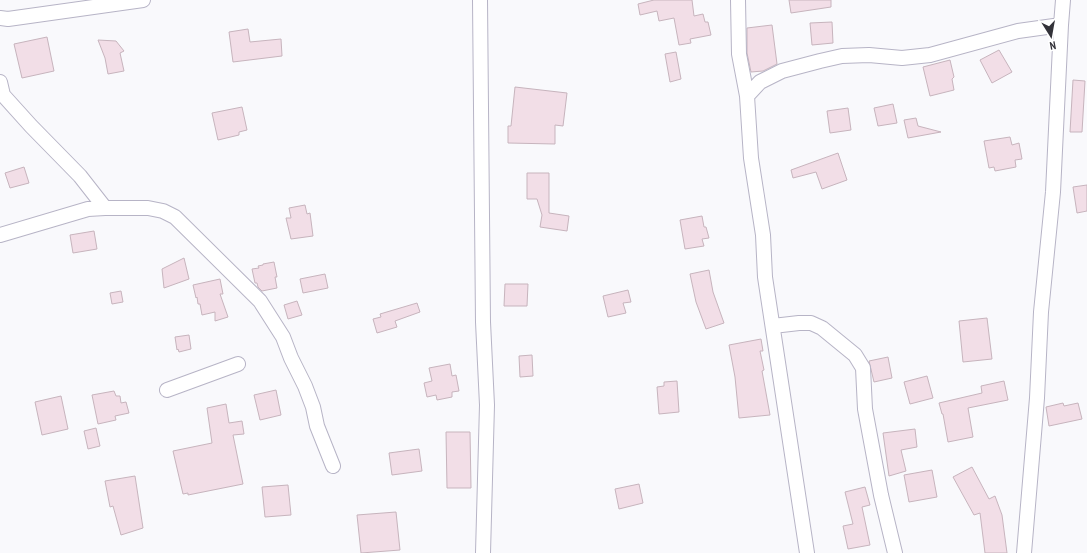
<svg xmlns="http://www.w3.org/2000/svg" width="1087" height="553" viewBox="0 0 1087 553" font-family="'PT Sans Narrow',sans-serif">
<style>
.building{fill:#f2dee7;stroke:#c7b4bd}
.lines{fill:none;stroke-linecap:round;stroke-linejoin:round}
.street-casing{stroke:#b7b4c6;stroke-width:16}
.street{stroke:#fff;stroke-width:14}
</style>
<rect width="100%" height="100%" fill="#f9f9fc"/>
<path class="building" d="M 654,0 L 692,0 L 694,16 L 703,14 L 705,22 L 708,22 L 711,35 L 690,39 L 691,43 L 679,45 L 674,18 L 659,21 L 657,11 L 640,15 L 638,4 Z
M 789,0 L 831,0 L 831,7 L 791,13 Z
M 832,22 L 833,43 L 812,45 L 810,23 Z
M 772,25 L 777,64 L 763,71 L 751,72 L 747,53 L 747,28 Z
M 248,29 L 250,42 L 281,39 L 282,56 L 233,62 L 229,32 Z
M 47,37 L 54,71 L 22,78 L 14,44 Z
M 98,40 L 116,41 L 124,51 L 120,53 L 124,71 L 108,74 L 105,58 Z
M 999,50 L 1012,72 L 992,83 L 980,60 Z
M 676,52 L 681,79 L 670,82 L 665,54 Z
M 950,60 L 954,77 L 952,79 L 954,90 L 930,96 L 923,67 Z
M 1073,80 L 1085,81 L 1082,132 L 1070,132 Z
M 515,87 L 567,93 L 563,126 L 555,125 L 555,144 L 508,143 L 508,126 L 511,126 Z
M 893,104 L 897,123 L 878,126 L 874,108 Z
M 242,107 L 247,130 L 239,132 L 239,135 L 218,140 L 212,113 Z
M 848,108 L 851,130 L 830,133 L 827,111 Z
M 916,118 L 918,126 L 941,132 L 908,138 L 904,120 Z
M 1010,137 L 1012,145 L 1019,143 L 1022,159 L 1015,160 L 1016,167 L 995,171 L 994,167 L 989,168 L 984,141 Z
M 838,153 L 847,180 L 822,189 L 816,172 L 793,178 L 791,170 Z
M 24,167 L 29,183 L 10,188 L 5,173 Z
M 527,173 L 549,173 L 549,213 L 569,216 L 567,231 L 540,227 L 542,215 L 537,199 L 527,199 Z
M 1087,185 L 1087,211 L 1077,213 L 1073,187 Z
M 305,205 L 307,214 L 310,213 L 313,236 L 291,239 L 286,218 L 291,218 L 289,208 Z
M 702,216 L 704,227 L 706,227 L 709,238 L 702,239 L 704,246 L 685,249 L 680,220 Z
M 94,231 L 97,249 L 73,253 L 70,235 Z
M 184,258 L 189,279 L 164,288 L 162,269 Z
M 274,262 L 277,277 L 275,277 L 277,288 L 262,291 L 258,287 L 257,283 L 255,283 L 252,269 L 259,268 L 258,266 L 263,265 L 263,264 Z
M 709,270 L 713,292 L 724,323 L 706,329 L 696,302 L 690,274 Z
M 325,274 L 328,288 L 303,293 L 300,279 Z
M 220,279 L 223,294 L 220,294 L 228,317 L 215,321 L 215,312 L 202,315 L 200,304 L 198,304 L 197,297 L 196,298 L 193,285 Z
M 505,284 L 528,284 L 527,306 L 504,306 Z
M 628,290 L 631,302 L 623,303 L 626,313 L 608,317 L 603,296 Z
M 121,291 L 123,302 L 112,304 L 110,293 Z
M 297,301 L 302,315 L 288,319 L 284,305 Z
M 417,303 L 420,312 L 395,321 L 397,327 L 377,333 L 373,319 L 381,317 L 380,314 Z
M 987,318 L 992,359 L 963,362 L 959,321 Z
M 189,335 L 191,349 L 179,352 L 178,349 L 177,350 L 175,337 Z
M 761,339 L 763,351 L 760,351 L 764,370 L 762,371 L 770,415 L 739,418 L 735,377 L 729,345 Z
M 532,355 L 533,376 L 520,377 L 519,356 Z
M 888,357 L 892,378 L 874,382 L 869,361 Z
M 450,364 L 452,376 L 456,375 L 459,391 L 452,392 L 452,397 L 437,400 L 436,395 L 427,397 L 424,383 L 432,381 L 429,368 Z
M 927,376 L 933,398 L 910,404 L 904,382 Z
M 677,381 L 679,412 L 659,414 L 657,387 L 664,386 L 664,382 Z
M 1004,381 L 1008,400 L 968,408 L 973,437 L 948,442 L 943,414 L 942,414 L 939,403 L 982,393 L 981,386 Z
M 276,390 L 281,415 L 260,420 L 254,395 Z
M 114,391 L 116,396 L 120,396 L 121,403 L 126,402 L 129,413 L 115,416 L 116,420 L 98,424 L 92,395 Z
M 61,396 L 68,429 L 42,435 L 35,402 Z
M 1063,403 L 1064,406 L 1078,403 L 1082,419 L 1049,426 L 1046,407 Z
M 226,404 L 229,423 L 242,421 L 244,434 L 233,435 L 243,484 L 188,495 L 188,493 L 183,494 L 173,451 L 212,443 L 207,408 Z
M 96,428 L 100,446 L 88,449 L 84,431 Z
M 915,429 L 917,447 L 901,450 L 906,471 L 889,476 L 883,433 Z
M 446,432 L 470,432 L 471,488 L 447,488 Z
M 419,449 L 422,471 L 392,475 L 389,453 Z
M 972,467 L 989,499 L 995,496 L 1002,515 L 1007,553 L 985,553 L 980,513 L 974,515 L 953,477 Z
M 932,470 L 937,497 L 909,502 L 904,475 Z
M 135,476 L 143,528 L 121,535 L 113,506 L 110,507 L 105,481 Z
M 639,484 L 643,503 L 619,509 L 615,489 Z
M 288,485 L 291,515 L 265,517 L 262,487 Z
M 865,487 L 870,505 L 862,507 L 870,545 L 848,549 L 843,526 L 853,524 L 845,492 Z
M 396,512 L 400,550 L 361,553 L 357,515 Z"/>
<g class="lines">
<g class="street-casing">
<path id="street" d="M 480,0 L 483,322 L 487,405 L 483,553
M 738,0 L 739,54 L 747,96 L 751,158 L 763,235 L 765,277 L 807,553
M 0,18 L 8,19 L 143,0
M 0,82 L 3,95 L 31,126 L 80,176 L 105,208
M 747,96 L 760,82 L 782,71 L 820,61 L 842,56 L 869,55 L 902,58 L 930,55 L 1018,31 L 1061,25
M 0,235 L 88,209 L 105,208 L 148,208 L 163,211 L 175,217 L 260,301 L 283,337 L 291,358 L 305,386 L 313,407 L 317,426 L 333,466
M 773,326 L 799,323 L 811,323 L 822,328 L 855,355 L 863,368 L 865,409 L 881,495 L 895,553
M 167,390 L 238,364
M 1024,553 L 1037,398 L 1041,312 L 1053,192 L 1061,25 L 1063,0"/>
</g>
<use href="#street" class="street"/>
</g>
<g transform="translate(1051 36) rotate(169)" stroke="#ffffff" stroke-width="3" paint-order="stroke">
<path d="M0-3L7 15L0 10L-7 15Z" fill="#333239"/>
<text y="-6" font-size="11" font-weight="bold" text-anchor="middle" fill="#333239">N</text>
</g>
</svg>
